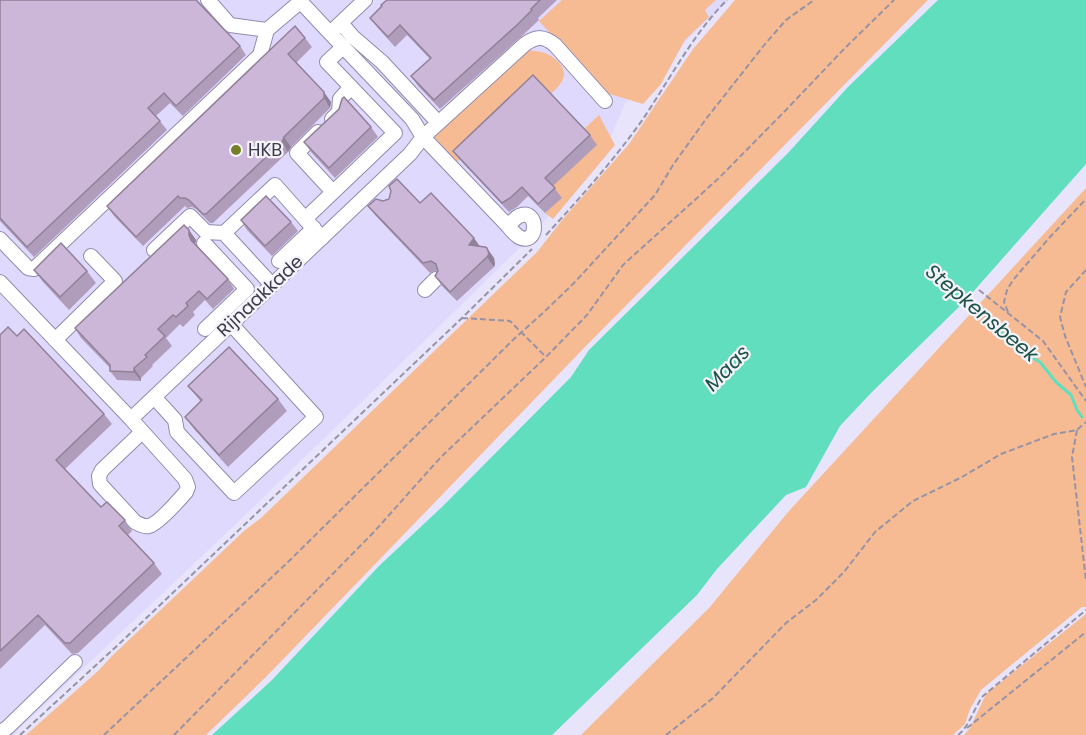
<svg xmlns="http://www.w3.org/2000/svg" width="1086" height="735" viewBox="0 0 1086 735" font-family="Poppins,sans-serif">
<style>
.built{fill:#e0d9fe}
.green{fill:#f7bb94}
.water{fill:#60debe}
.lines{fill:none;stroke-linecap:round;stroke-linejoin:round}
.stream{stroke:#60debe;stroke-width:3}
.minor-casing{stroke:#918aae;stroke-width:16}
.path{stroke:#9693a6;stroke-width:2;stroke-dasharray:6 3;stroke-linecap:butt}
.minor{stroke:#fff;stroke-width:14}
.wall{fill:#b09dbb}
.shaded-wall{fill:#908098}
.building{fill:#cdb7d9;stroke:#908098;stroke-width:1.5}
.poi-dot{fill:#777e29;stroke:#f5f3fb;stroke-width:2}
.labels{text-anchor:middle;stroke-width:4.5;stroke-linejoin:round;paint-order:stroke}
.poi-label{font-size:18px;fill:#3d3a49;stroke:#f5f3fb;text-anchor:start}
.street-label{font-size:18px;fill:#3d3a49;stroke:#f5f3fb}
.water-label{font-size:20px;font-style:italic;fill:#1d5245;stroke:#f5f3fb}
</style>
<rect width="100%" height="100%" fill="#e8e4fb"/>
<path class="built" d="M 0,0 L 729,0 L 692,35 L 626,102 L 604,152 L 527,241 L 239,521 L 13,735 L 0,735 Z"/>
<path class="green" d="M 562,0 L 716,0 L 705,10 L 709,17 L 685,40 L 661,84 L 643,104 L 603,92 L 539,21 Z
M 735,0 L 928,0 L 585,347 L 266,677 L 206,735 L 26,735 L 98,671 L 112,656 L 245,530 L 261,518 L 537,252 L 563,219 L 629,144 L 693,49 Z
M 528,50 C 532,51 538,51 542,52 C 552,55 565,64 564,75 C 563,83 555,90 550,95 L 455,163 L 432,134 Z
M 599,115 L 615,145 L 553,219 L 545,213 L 561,197 L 551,186 L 583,130 Z
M 1086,188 L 1086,607 L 1082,607 L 981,690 L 970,709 L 965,724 L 953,735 L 581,735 L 709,608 L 789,511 Z
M 1086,614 L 1086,735 L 964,735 L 970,728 L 986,694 Z"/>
<path class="water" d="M 938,0 L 1086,0 L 1086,164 L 965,301 L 871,393 L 840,426 L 806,487 L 786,495 L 717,569 L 697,595 L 552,735 L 212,735 L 272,680 L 379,566 L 443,506 L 571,377 L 589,350 L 788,153 L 848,87 Z"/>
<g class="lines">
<path class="stream" d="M 965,298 L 986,315 L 1001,332 L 1022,352 L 1040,362 L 1056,382 L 1071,395 L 1077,410 L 1082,417"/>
<g class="minor-casing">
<path id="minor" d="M 208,0 L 230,25 L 267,30
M 299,0 L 330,33 L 365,0
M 341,23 L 353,37 L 382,62 L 433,117
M 332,119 L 339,112 L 340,99 L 351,87
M 318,132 L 297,153 L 333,192
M 305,219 L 395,133 L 327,62 L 343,47
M 508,226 C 511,223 515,218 519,216 C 539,207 539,247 519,237 C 515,234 511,230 508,226 L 423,137 L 525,44 C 537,36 544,36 555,45 L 605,101
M 0,239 L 28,268 L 34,269 L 260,55 L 267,30 L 300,2
M 204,243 L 247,289 L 205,329
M 154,250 L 190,216 L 206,232 L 224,233
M 279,261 L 314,228
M 0,282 L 131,419 L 410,154 L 423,137 L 412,119 L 330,33
M 272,285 L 224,233 L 275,185 L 322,238
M 425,290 L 436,279
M 55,340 L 115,281 L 91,256
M 155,398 L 175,420 L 177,432 L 234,493 L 316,417 L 231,324
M 131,419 L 185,479 L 188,487 L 186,492 C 179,500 158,524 149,526 C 143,527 139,524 135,522 L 100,484 L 99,476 L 102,470 L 142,432
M 0,733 L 8,727 L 75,662"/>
</g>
<path class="path" d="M 546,235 C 580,198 614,160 643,119 C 670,79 693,34 727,0
M 1086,270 L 1066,292 L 1060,317 L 1065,336 L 1086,387
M 979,290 L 1043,341 L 1086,401
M 1008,312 L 1004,302 L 1007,290 L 1013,280 L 1050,237 L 1086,199
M 462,318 L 510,321 L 546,357
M 1077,430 L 1072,457 L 1086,581
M 967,728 L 1086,632
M 20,735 L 119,644 L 462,318 L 532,249
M 104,735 L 288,562 L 515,338 L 544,312 L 574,283 L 655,195 L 673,165 L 706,119 L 765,44 L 786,20 L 814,0
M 174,735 L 373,533 L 440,458 L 546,357 L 587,315 L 623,265 L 719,178 L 785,111 L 844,49 L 894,0
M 666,735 L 713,698 L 786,623 L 816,600 L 844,572 L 875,532 L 913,501 L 962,477 L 1001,454 L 1054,434 L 1077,430 L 1086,422
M 958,735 C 969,727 974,708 983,696 L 1086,610"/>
<use href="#minor" class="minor"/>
</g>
<path class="wall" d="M 0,0 L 240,46 L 246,55 L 183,116 L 170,103 L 156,116 L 167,130 L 34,257 L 0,221 Z
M 387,0 L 557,0 L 538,18 L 539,20 L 524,34 L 440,109 L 418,86 L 411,76 L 430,59 L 407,35 L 395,47 L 377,27 L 370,18 L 382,6 Z
M 305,38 L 312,47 L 296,63 L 331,102 L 330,108 L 291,147 L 288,152 L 213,223 L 210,223 L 196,209 L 192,207 L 187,208 L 185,206 L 143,246 L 114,216 L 107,206 Z
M 371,127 L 378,137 L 335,178 L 311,152 L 304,142 Z
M 590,135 L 597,145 L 553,186 L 562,198 L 545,213 L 528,196 L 517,207 L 509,212 L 460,160 L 453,151 Z
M 391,191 L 420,203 L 479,246 L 494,258 L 495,264 L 494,267 L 457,301 L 442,286 L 435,276 L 438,270 L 430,273 L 375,215 L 368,206 L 389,199 Z
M 241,220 L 291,222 L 298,231 L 272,256 L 247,230 Z
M 189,230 L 196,240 L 195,244 L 228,279 L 234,289 L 213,309 L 205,300 L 193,312 L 195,315 L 183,327 L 180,324 L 166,338 L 172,346 L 152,365 L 153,366 L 141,378 L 141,381 L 117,380 L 110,371 L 110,368 L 81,338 L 75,328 Z
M 34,270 L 87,271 L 96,283 L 69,310 L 43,282 Z
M 0,335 L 17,336 L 104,414 L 112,424 L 65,469 L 101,507 L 125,520 L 132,531 L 128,535 L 154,563 L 162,574 L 78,653 L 72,654 L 45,625 L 0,669 Z
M 188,386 L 278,399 L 287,411 L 228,467 L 194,429 L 185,417 L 201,402 Z"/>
<path class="shaded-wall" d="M 324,92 L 331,102 L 330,108 L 324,98 Z
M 284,137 L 291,147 L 288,152 L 282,142 Z
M 189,230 L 196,240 L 195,244 L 191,240 L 189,235 Z
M 474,238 L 481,248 L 469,245 Z
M 487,248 L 494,258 L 495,264 L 494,267 L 487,257 Z
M 134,368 L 141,378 L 141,381 L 134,372 Z"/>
<path class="building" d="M 0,0 L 196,0 L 240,46 L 176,106 L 164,93 L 148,108 L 160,121 L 27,247 L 0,218 Z
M 387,0 L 540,0 L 531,9 L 532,10 L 517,25 L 434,100 L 411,76 L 431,58 L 400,25 L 388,37 L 370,18 L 382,6 L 381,5 Z
M 295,26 L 305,38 L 288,54 L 324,92 L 324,98 L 284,137 L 282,142 L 206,214 L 203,214 L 189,200 L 185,198 L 180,198 L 178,196 L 136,237 L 107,206 Z
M 533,75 L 590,135 L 545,178 L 555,188 L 538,204 L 522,187 L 510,198 L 502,203 L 453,151 Z
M 344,97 L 371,127 L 329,168 L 304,142 L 339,109 L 342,99 Z
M 397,179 L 420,203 L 431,193 L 474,238 L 469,245 L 485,247 L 487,248 L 489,254 L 487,257 L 450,292 L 435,276 L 438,271 L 436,264 L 431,261 L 423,263 L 368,206 L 376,199 L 383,201 L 389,199 L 391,191 L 389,186 Z
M 266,196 L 291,222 L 265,246 L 241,220 Z
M 184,225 L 189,230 L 189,235 L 191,240 L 228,279 L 207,299 L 199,291 L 186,303 L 188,306 L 176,317 L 173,315 L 158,329 L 165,336 L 145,355 L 147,357 L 134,368 L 134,372 L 110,371 L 110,365 L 75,328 Z
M 61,243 L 87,271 L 60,297 L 34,270 Z
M 8,327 L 17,336 L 24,329 L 104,414 L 56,460 L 101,507 L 107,502 L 125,520 L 119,526 L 154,563 L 70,643 L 65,643 L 38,615 L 0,651 L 0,335 Z
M 229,347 L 278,399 L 219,455 L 185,417 L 202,400 L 188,386 Z"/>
<circle class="poi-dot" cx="236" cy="150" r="6"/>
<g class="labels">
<g class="poi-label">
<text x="248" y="156">HKB</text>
</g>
<g class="street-label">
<text transform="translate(260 296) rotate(-43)" y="6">Rijnaakkade</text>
</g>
<g class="water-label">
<text transform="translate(982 313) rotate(40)" y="7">Stepkensbeek</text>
<text transform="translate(727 368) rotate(-46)" y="7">Maas</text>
</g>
</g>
</svg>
